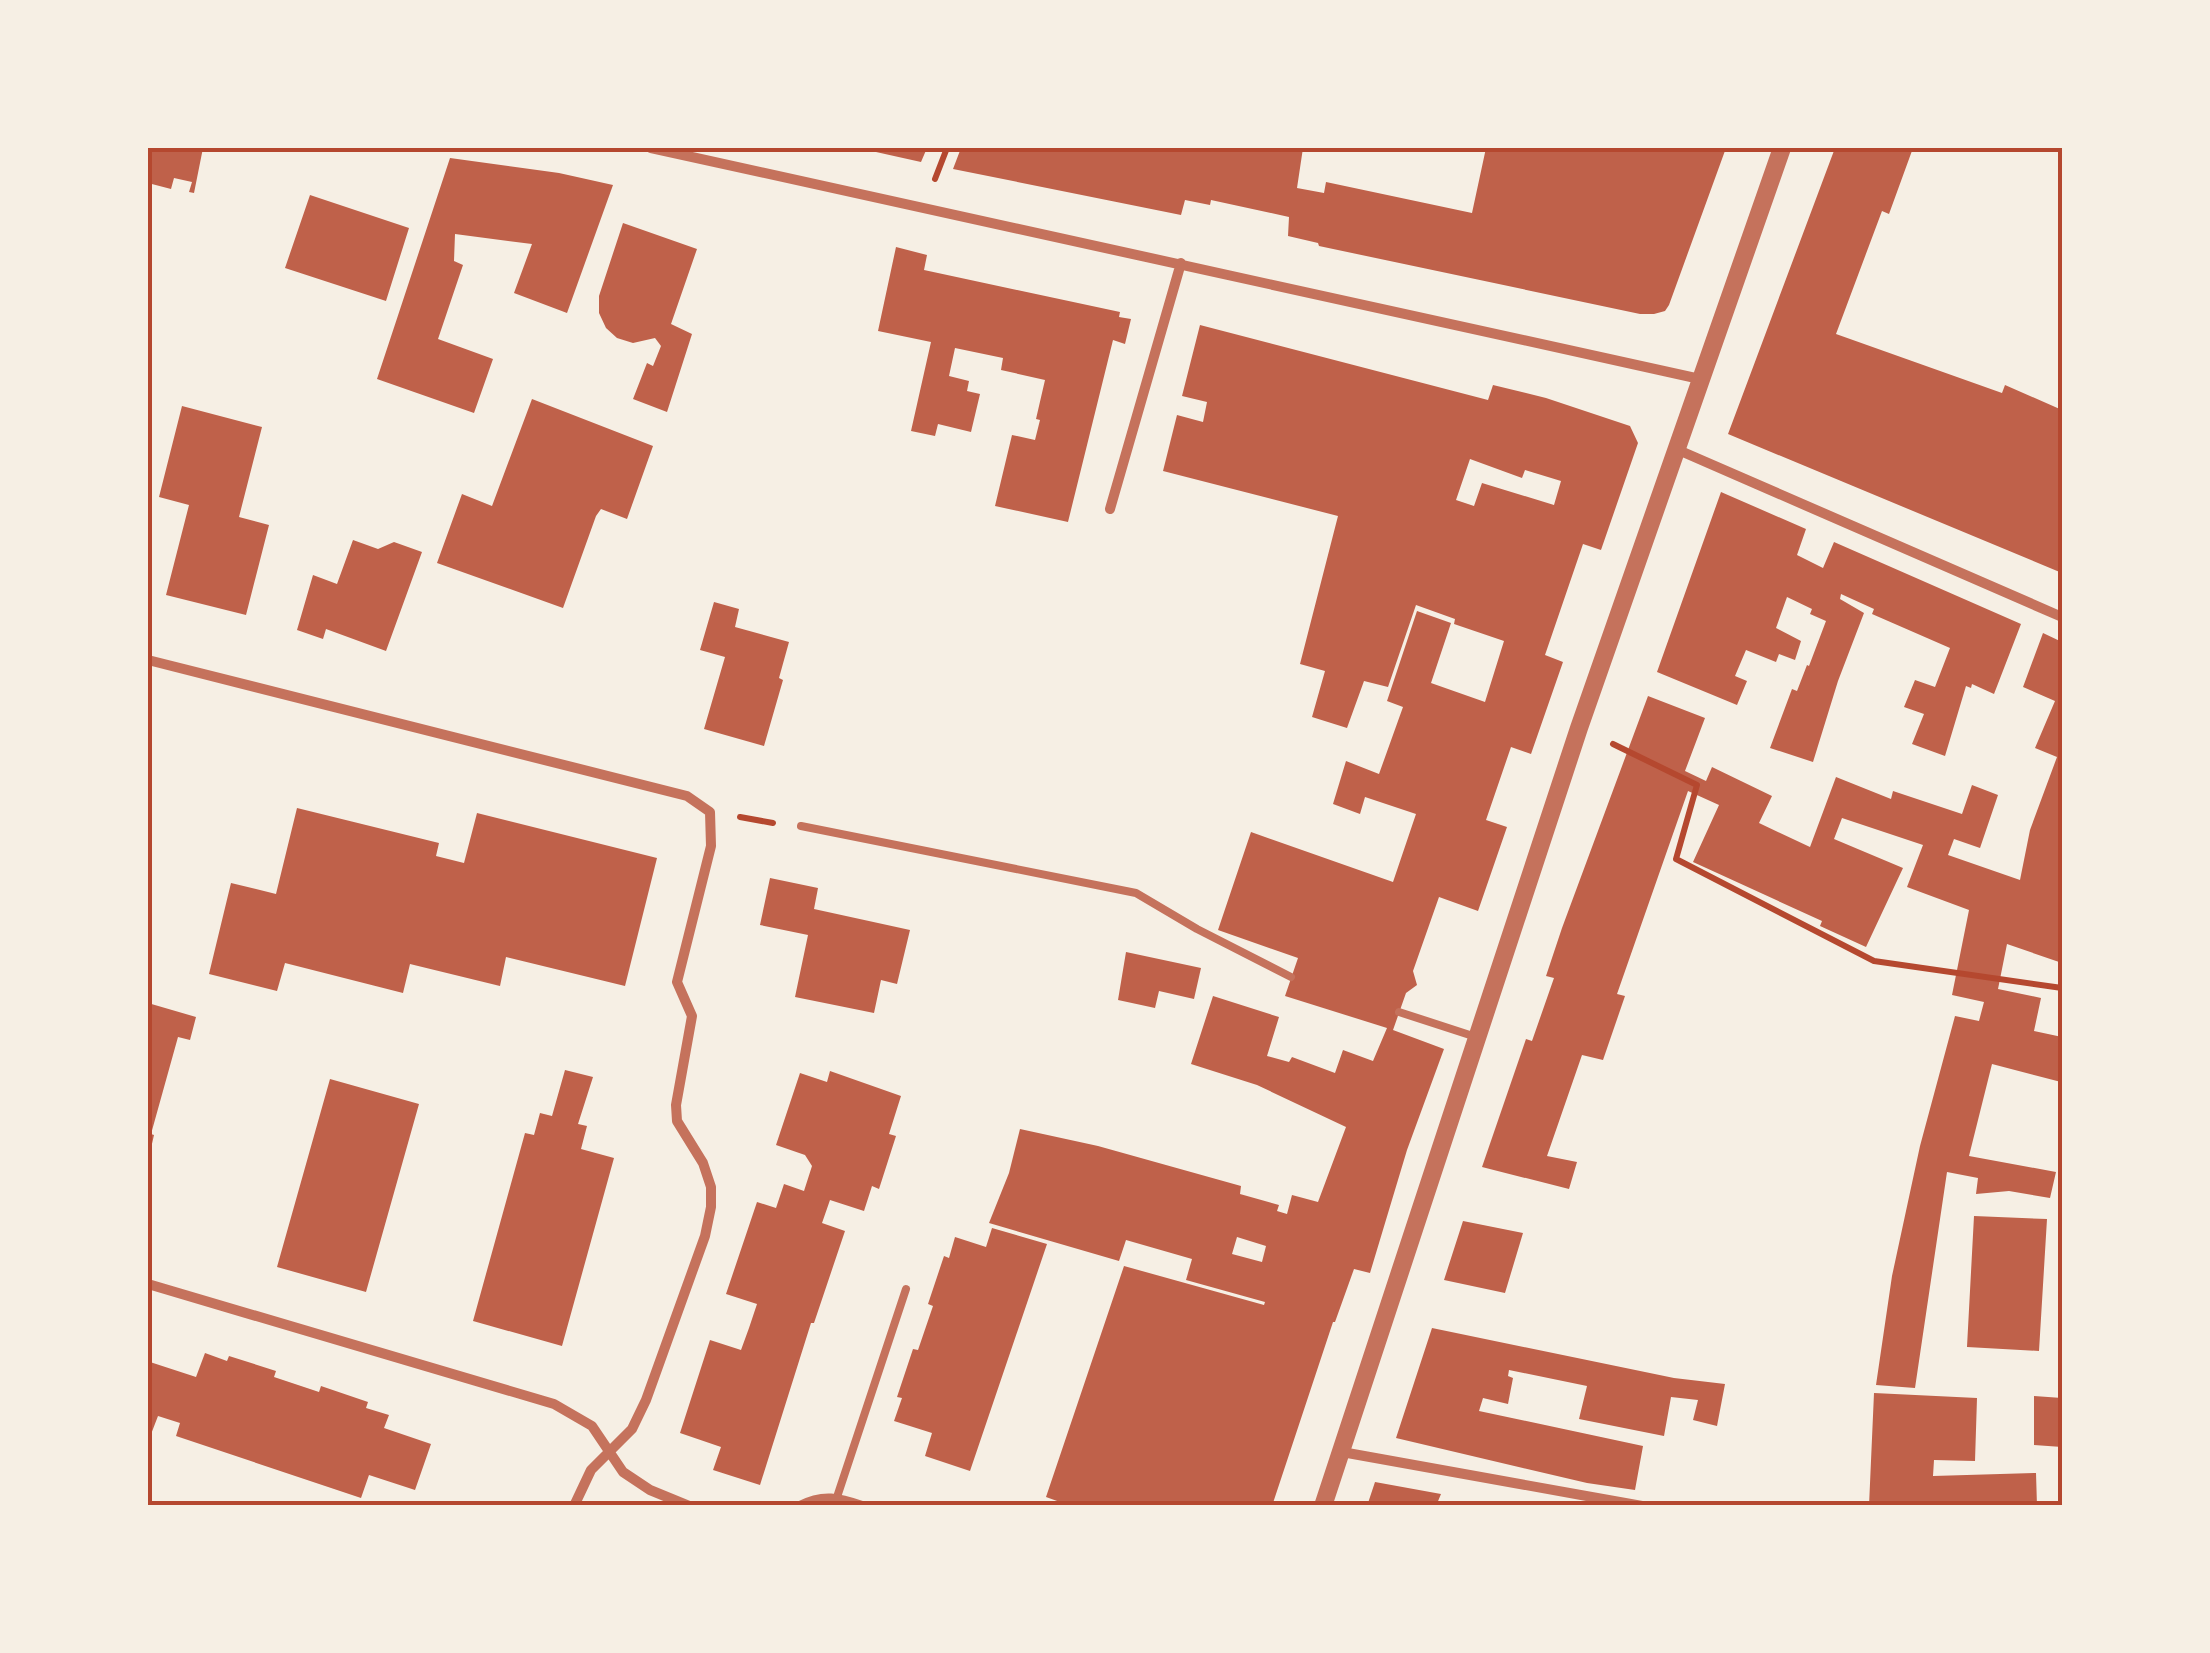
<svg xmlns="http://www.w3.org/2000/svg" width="2210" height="1653" viewBox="0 0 2210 1653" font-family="'Roboto Condensed',sans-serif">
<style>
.building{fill:#bf614a;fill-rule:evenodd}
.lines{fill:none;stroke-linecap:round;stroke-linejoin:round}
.path{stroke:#b5482f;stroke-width:6}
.service{stroke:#c5725c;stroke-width:8}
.minor{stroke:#c5725c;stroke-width:10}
.tertiary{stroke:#c5725c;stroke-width:18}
.neatline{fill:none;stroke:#b5482f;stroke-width:4}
</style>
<rect width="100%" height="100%" fill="#f6efe4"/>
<path class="building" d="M 148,148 L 203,148 L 194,193 L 189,192 L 192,182 L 174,178 L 171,189 L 148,183 Z
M 858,148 L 927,148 L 921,162 Z
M 961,148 L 1303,148 L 1297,188 L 1324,193 L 1326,182 L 1472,213 L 1486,148 L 1726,148 L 1669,305 L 1665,311 L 1654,314 L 1640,314 L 1319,246 L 1318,243 L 1288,236 L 1289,217 L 1211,200 L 1210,205 L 1185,200 L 1181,215 L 953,169 Z
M 1835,148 L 1913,148 L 1889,214 L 1882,211 L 1836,334 L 2002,393 L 2005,385 L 2062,410 L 2062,573 L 1728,434 Z
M 450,158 L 559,173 L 613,185 L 567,313 L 514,293 L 532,244 L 455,234 L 454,261 L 463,265 L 438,339 L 493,359 L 474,413 L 377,379 Z
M 310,195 L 409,228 L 386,301 L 285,268 Z
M 623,223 L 697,249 L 671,324 L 692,334 L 667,412 L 633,399 L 647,363 L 653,366 L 661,346 L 655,338 L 633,343 L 617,338 L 606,328 L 599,313 L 599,296 Z
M 896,247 L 927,255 L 924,270 L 1120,312 L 1119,317 L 1131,319 L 1125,344 L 1113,340 L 1068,522 L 995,506 L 1012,435 L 1035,440 L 1040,420 L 1036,419 L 1045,380 L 1001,370 L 1003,358 L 955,348 L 949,376 L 969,381 L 967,391 L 980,394 L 971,432 L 938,424 L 935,436 L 911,431 L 931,342 L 878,331 Z
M 1200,325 L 1488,400 L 1493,385 L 1546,398 L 1630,426 L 1638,443 L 1601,550 L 1583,544 L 1545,655 L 1563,662 L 1531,754 L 1511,747 L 1486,820 L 1507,827 L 1478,911 L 1439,897 L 1413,971 L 1417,985 L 1406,993 L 1393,1030 L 1444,1049 L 1407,1150 L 1370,1273 L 1354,1269 L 1335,1322 L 1333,1322 L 1272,1506 L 1071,1506 L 1046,1497 L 1124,1266 L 1264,1305 L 1265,1302 L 1186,1280 L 1192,1259 L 1126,1240 L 1119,1261 L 989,1223 L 1009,1173 L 1020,1129 L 1098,1146 L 1241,1186 L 1240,1194 L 1279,1205 L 1277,1211 L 1287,1214 L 1292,1195 L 1318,1202 L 1346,1127 L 1257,1085 L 1191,1064 L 1213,996 L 1279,1017 L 1267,1056 L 1289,1062 L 1292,1057 L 1335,1073 L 1343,1050 L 1373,1061 L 1387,1028 L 1285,996 L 1298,958 L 1218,930 L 1251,832 L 1393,882 L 1416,814 L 1365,797 L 1360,814 L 1333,804 L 1346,761 L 1379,774 L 1403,707 L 1387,701 L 1417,611 L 1451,623 L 1431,683 L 1485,702 L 1504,641 L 1454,624 L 1455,619 L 1416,605 L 1388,687 L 1364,681 L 1347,728 L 1312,717 L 1325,671 L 1300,664 L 1338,516 L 1163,471 L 1177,415 L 1203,422 L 1207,402 L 1182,396 ZM 1470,459 L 1522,478 L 1525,470 L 1561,481 L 1554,505 L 1482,483 L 1474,506 L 1456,500 ZM 1237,1237 L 1266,1246 L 1262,1262 L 1232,1254 Z
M 532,399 L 653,446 L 627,519 L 601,509 L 596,516 L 563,608 L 437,563 L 462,494 L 492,506 Z
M 182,406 L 262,427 L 239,517 L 269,525 L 246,615 L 166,595 L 189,505 L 159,497 Z
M 1721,492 L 1806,529 L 1797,555 L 1823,568 L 1834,542 L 2021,624 L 1994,694 L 1972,684 L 1971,688 L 1966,686 L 1945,756 L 1912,744 L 1924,714 L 1904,707 L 1915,680 L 1935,687 L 1950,648 L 1872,614 L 1874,609 L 1841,594 L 1840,599 L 1864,613 L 1838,681 L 1813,762 L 1770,748 L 1792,689 L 1797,691 L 1807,665 L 1809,666 L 1826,621 L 1810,614 L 1812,609 L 1787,597 L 1776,628 L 1801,641 L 1795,660 L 1779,654 L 1776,662 L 1746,650 L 1735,676 L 1747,681 L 1737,705 L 1657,672 Z
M 353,540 L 378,549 L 394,542 L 422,552 L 386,651 L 326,629 L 323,639 L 297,630 L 313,575 L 337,584 Z
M 714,602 L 739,609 L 735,627 L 789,642 L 779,678 L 783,680 L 764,746 L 704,729 L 725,657 L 700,650 Z
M 2043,633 L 2062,642 L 2062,963 L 2007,944 L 1998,989 L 2041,998 L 2034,1031 L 2062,1037 L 2062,1076 L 2061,1082 L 1992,1064 L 1969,1156 L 2056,1172 L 2050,1198 L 2009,1191 L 1976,1194 L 1978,1178 L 1947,1172 L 1915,1388 L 1876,1385 L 1892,1276 L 1920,1146 L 1955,1016 L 1979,1021 L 1984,1002 L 1952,995 L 1969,910 L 1907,887 L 1923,845 L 1842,818 L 1834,839 L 1903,868 L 1866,947 L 1820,926 L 1822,921 L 1693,862 L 1719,805 L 1688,791 L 1617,994 L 1625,996 L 1603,1060 L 1582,1055 L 1547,1156 L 1577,1162 L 1569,1189 L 1482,1167 L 1526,1039 L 1532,1041 L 1554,978 L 1546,976 L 1562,928 L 1648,696 L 1705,718 L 1685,771 L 1706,781 L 1712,767 L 1772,796 L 1759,823 L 1810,847 L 1836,777 L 1891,799 L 1893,791 L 1962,814 L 1972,785 L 1998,795 L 1980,848 L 1954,839 L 1948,855 L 2020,880 L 2030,830 L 2057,757 L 2035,748 L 2055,701 L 2023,687 Z
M 297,808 L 439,843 L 436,856 L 464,863 L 477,813 L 657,858 L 625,986 L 506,957 L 500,986 L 410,964 L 403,993 L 285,963 L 277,991 L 209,974 L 231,883 L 276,894 Z
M 770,878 L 818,888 L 814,909 L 910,930 L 897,984 L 881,980 L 874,1013 L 795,997 L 808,935 L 760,925 Z
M 1126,952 L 1201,968 L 1194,999 L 1159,991 L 1155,1008 L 1118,1000 Z
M 148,1003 L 196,1017 L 190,1040 L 178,1037 L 151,1134 L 154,1135 L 149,1157 Z
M 565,1070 L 593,1077 L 578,1124 L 587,1126 L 581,1149 L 614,1158 L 562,1346 L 473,1321 L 525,1133 L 534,1135 L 540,1113 L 552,1116 Z
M 830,1071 L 901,1096 L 889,1134 L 896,1136 L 879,1189 L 872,1186 L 864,1211 L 830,1200 L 822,1223 L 845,1231 L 814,1323 L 811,1323 L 760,1485 L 713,1470 L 721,1447 L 680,1433 L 710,1340 L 741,1350 L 749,1328 L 757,1304 L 726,1294 L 757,1202 L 776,1208 L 784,1184 L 804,1191 L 812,1166 L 805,1155 L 776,1145 L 800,1073 L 827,1082 Z
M 330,1079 L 419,1104 L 366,1292 L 277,1267 Z
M 1974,1216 L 2047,1219 L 2039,1351 L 1967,1347 Z
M 1463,1221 L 1523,1233 L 1505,1293 L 1444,1280 Z
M 992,1228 L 1047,1244 L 970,1471 L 925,1456 L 932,1433 L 894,1421 L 902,1398 L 897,1397 L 913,1349 L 918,1350 L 933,1306 L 928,1304 L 944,1256 L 949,1258 L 955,1237 L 986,1247 Z
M 1432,1328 L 1674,1378 L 1725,1384 L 1717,1426 L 1693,1420 L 1698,1400 L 1671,1397 L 1664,1436 L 1579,1419 L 1587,1386 L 1509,1370 L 1508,1376 L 1513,1378 L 1508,1404 L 1483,1398 L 1479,1411 L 1643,1446 L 1635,1490 L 1587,1483 L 1396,1438 Z
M 205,1353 L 227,1361 L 229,1356 L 276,1371 L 274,1377 L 319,1392 L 321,1386 L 368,1402 L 366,1408 L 389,1415 L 384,1428 L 431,1444 L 415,1490 L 369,1475 L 361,1498 L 176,1436 L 180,1423 L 158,1416 L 148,1442 L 150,1362 L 196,1377 Z
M 1874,1393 L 1977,1398 L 1975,1461 L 1934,1460 L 1933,1476 L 2036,1473 L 2037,1506 L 1869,1506 Z
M 2034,1396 L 2062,1398 L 2062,1447 L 2034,1445 Z
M 1375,1482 L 1441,1494 L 1436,1506 L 1367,1506 Z"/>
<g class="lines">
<path class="path" d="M 935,179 L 947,148
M 1613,744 L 1697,785 L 1676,859 L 1874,961 L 2062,988
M 740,817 L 773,823"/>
<path class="service" d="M 801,826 L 1136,893 L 1197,929 L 1291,977
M 1399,1012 L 1476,1037
M 837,1497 L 906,1289"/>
<path class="minor" d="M 651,148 L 1700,379
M 1676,449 L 2062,617
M 1110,509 L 1181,263
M 148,660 L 687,796 L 710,812 L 711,846 L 677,982 L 692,1016 L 676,1105 L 677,1121 L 703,1163 L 711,1187 L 711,1207 L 705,1236 L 646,1400 L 632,1429 L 591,1470 L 574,1506
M 148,1284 L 554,1404 L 592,1426 L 623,1472 L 650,1490 L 689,1506
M 1342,1452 L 1642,1506
M 800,1506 C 823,1494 839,1498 862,1506"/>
<path class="tertiary" d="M 1323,1506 L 1579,728 L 1782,148"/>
</g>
<rect width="2210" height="1653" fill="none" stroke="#f6efe4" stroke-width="300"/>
<rect x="150" y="150" width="1910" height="1353" class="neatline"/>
</svg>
